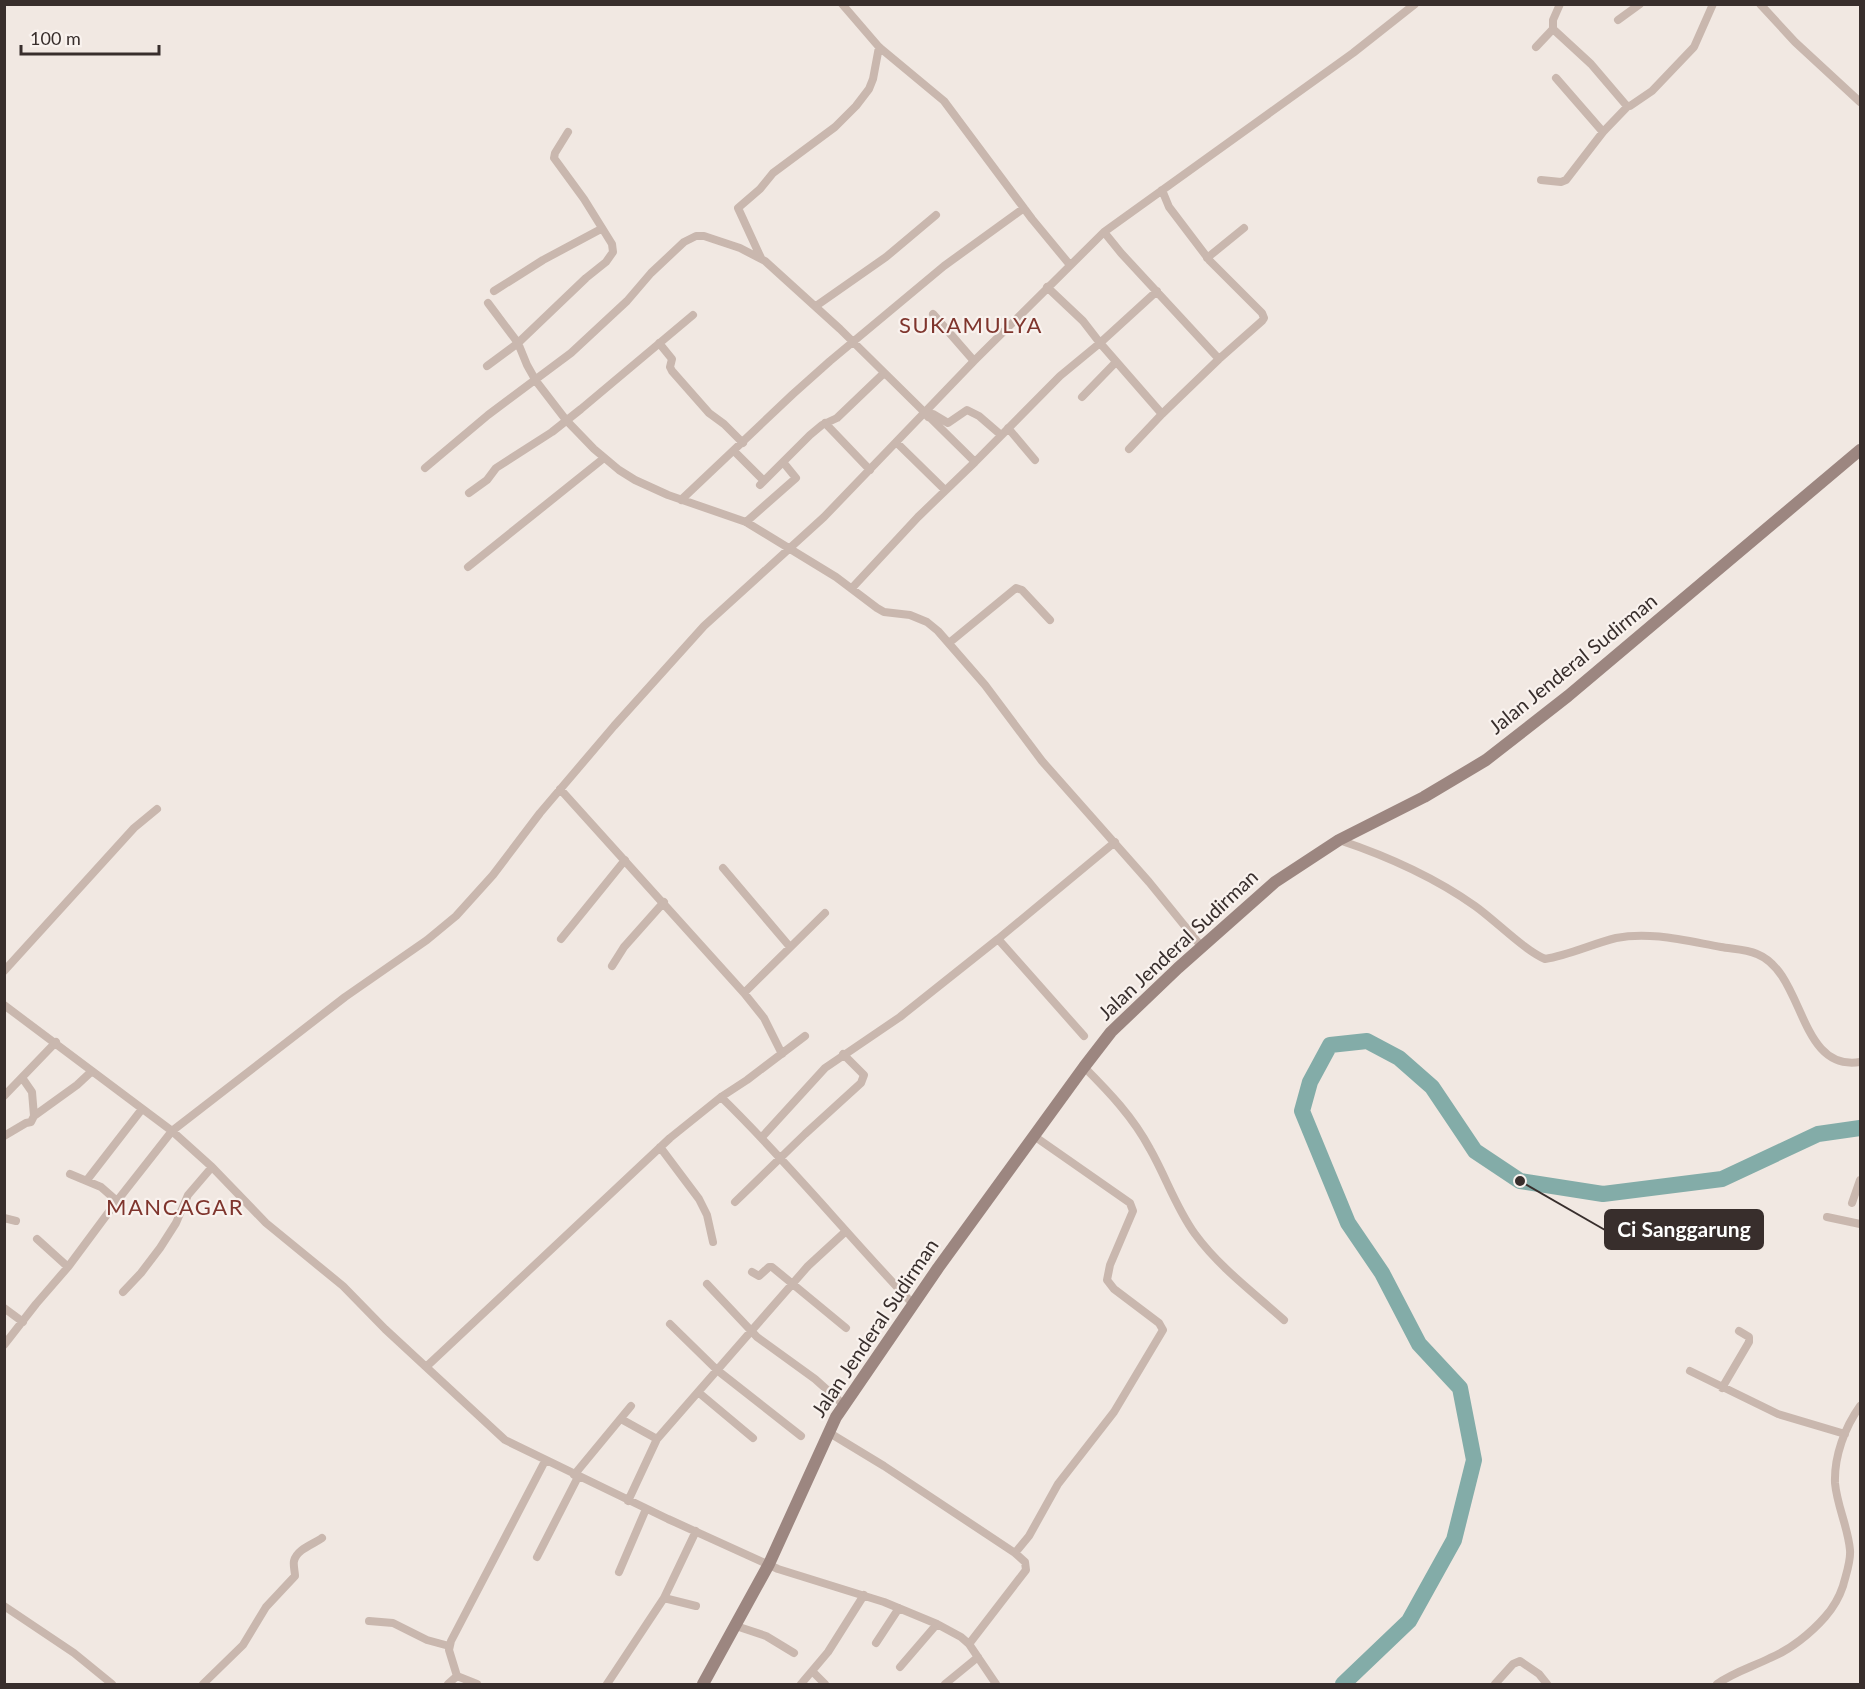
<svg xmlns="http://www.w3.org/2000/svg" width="1865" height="1689" viewBox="0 0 1865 1689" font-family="Lato,sans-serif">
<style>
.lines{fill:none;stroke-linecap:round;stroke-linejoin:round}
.river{stroke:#83aca8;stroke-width:16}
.minor{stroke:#c9b7ae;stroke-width:8}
.secondary{stroke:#9c8680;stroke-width:12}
.labels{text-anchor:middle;stroke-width:4.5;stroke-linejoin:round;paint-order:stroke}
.street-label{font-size:20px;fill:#382e2c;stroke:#f9f2ee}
.quarter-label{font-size:22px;letter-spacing:1.5px;fill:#7f352d;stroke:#f9f2ee}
.leader{fill:none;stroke:#382e2c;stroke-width:2}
.callout-dot{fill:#382e2c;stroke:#f9f2ee;stroke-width:2}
.callout{fill:#382e2c;stroke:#382e2c;stroke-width:2}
.callout-label{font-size:21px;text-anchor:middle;font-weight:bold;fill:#fff}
</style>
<rect width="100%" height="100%" fill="#f1e8e2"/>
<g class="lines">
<path class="river" d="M 1343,1684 L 1409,1621 L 1454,1540 L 1474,1460 L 1460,1388 L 1419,1344 L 1382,1273 L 1348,1223 L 1302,1111 L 1310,1082 L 1330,1045 L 1367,1041 L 1399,1058 L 1432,1087 L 1475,1151 L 1520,1181 L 1603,1194 L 1722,1179 L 1818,1134 L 1860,1128"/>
<path class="minor" d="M 842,4 L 879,47 L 944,101 L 1032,219 L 1070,265
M 1560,4 L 1553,20 L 1553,29 L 1591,64 L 1626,105 L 1630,106 L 1652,91 L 1694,47 L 1713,4
M 1760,4 L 1795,42 L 1860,102
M 1618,20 L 1640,4
M 1536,47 L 1553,29
M 1556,78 L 1603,132
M 568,132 L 555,153 L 554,158 L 584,199 L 612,244 L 613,252 L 606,262 L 586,278 L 518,343 L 527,365 L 536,381 L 566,420 L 594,449 L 619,470 L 635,480 L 668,495 L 746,522 L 836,577 L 877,608 L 884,612 L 910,615 L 927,622 L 938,631 L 985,685 L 1042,761 L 1149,882 L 1201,946
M 1541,180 L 1561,182 L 1566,180 L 1603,132 L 1628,106
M 1104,232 L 1121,253 L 1219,359
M 761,258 L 738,208 L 760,189 L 773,173 L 835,127 L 856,106 L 869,89 L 873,79 L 879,47
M 1207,258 L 1244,228
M 494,291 L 543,260 L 601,229
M 1157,291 L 1100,343 L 1162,414 L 1219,359 L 1262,321 L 1264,318 L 1262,313 L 1210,261 L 1169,207 L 1162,190
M 816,306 L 886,257 L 936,215
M 933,314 L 974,361
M 659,343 L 672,359 L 670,367 L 672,371 L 709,413 L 724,424 L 743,443
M 487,366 L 518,343 L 488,303
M 1082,397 L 1116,362
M 928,417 L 933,414 L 948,423 L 967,410 L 979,416 L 1001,435
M 825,423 L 870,470
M 1008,428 L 1035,460
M 896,442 L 945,490
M 1129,449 L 1162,414
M 734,451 L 764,481
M 975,462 L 1060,376 L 1100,343 L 1083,321 L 1047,287
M 425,468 L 488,415 L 571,353 L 627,301 L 651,273 L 684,242 L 696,236 L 704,236 L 740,248 L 765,261 L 840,329 L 975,462 L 918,517 L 852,588
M 760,485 L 810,435 L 822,425 L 837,418 L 883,374
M 469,493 L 487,480 L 496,468 L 552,432 L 581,409 L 693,315
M 681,500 L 793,394 L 830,361 L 944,266 L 1024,208
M 746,522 L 796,478 L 783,462
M 468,567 L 604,458
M 949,643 L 1016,588 L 1022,590 L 1050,620
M 560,789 L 744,993 L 764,1018 L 782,1054
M 1339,840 C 1387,856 1434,877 1475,906 C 1496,921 1524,950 1545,959 C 1569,955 1592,944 1616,938 C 1650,931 1687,941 1721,947 C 1732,949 1746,949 1757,954 C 1805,973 1798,1072 1860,1062
M 723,868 L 790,947
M 561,939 L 625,860
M 612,966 L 624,947 L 664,902
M 4,971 L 134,828 L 157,809
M 744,993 L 825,913
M 4,1005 L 172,1131 L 212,1167 L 266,1223 L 343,1286 L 385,1329 L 505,1440 L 668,1519 L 778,1569 L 884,1602 L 937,1624 L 961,1637 L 969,1644 L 996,1684
M 1084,1036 L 998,939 L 1115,842
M 1084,1067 C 1109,1092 1133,1117 1150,1149 C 1166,1177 1176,1208 1195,1234 C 1219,1267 1254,1293 1284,1320
M 23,1079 L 32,1092 L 34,1116
M 4,1096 L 56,1042
M 721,1097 C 789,1163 848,1236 913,1304
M 4,1136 L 26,1123 L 31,1122 L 34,1116 L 77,1085 L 92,1071
M 762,1137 L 825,1068 L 900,1017 L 998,939
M 660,1147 L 699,1199 L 707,1215 L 713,1242
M 70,1174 L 101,1187 L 117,1201
M 87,1180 L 142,1109
M 735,1202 L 805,1134 L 861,1083 L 864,1075 L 843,1054
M 1852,1203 L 1860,1180
M 1827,1217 L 1860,1224
M 4,1218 L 16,1221
M 37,1239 L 68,1267
M 752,1272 L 759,1276 L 769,1267 L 772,1267 L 846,1328
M 707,1284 L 757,1337 L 815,1379 L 844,1405
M 123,1292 L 141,1273 L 160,1248 L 176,1223 L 188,1195 L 212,1167
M 4,1308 L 23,1322
M 670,1324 L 717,1370 L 801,1436
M 4,1345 L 36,1304 L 68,1267 L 117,1201 L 172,1131 L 345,997 L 427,940 L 456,916 L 493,875 L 540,813 L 614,726 L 704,626 L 824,517 L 974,361 L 1104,232 L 1353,53 L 1415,4
M 426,1367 L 670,1138 L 721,1097 L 747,1080 L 805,1036
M 1690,1371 L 1778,1414 L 1845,1434
M 1722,1388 L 1749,1342 L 1749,1337 L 1739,1331
M 698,1392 L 753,1438
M 621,1419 L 657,1439
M 828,1432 L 884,1466 L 1015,1553 L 1025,1562 L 1026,1570 L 969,1644
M 574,1475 L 631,1406
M 628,1501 L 657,1439 L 808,1266 L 845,1232
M 1015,1553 L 1029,1536 L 1058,1484 L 1114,1412 L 1163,1330 L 1159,1323 L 1114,1289 L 1107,1280 L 1110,1265 L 1133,1211 L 1130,1203 L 1034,1136
M 537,1557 L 578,1477
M 619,1572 L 646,1509
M 664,1598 L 696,1606
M 4,1606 L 74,1653 L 112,1684
M 369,1621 L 393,1623 L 427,1640 L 449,1646
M 736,1626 L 766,1636 L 794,1653
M 876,1643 L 899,1608
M 900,1667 L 937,1624
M 812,1671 L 825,1684
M 457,1676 L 477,1684
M 203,1684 L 243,1645 L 266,1607 L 295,1576 C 295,1572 293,1565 294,1561 C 297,1549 314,1544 322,1538
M 448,1684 L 457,1676 L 449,1650 L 451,1641 L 545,1461
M 607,1684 L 664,1598 L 696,1531
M 801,1684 L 828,1652 L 864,1595
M 945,1684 L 978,1657
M 1495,1684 L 1513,1664 L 1520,1661 L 1539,1674 L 1547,1684
M 1717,1684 C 1734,1672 1752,1667 1770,1658 C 1790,1650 1811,1633 1825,1617 C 1833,1608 1839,1598 1843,1586 C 1846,1574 1851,1562 1850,1550 C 1848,1527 1837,1506 1835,1483 C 1834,1456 1845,1427 1860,1406"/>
<path class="secondary" d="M 703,1684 L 769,1564 L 836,1417 L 938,1268 L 1084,1067 L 1111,1032 L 1178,968 L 1275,882 L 1339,840 L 1424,797 L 1486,760 L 1568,696 L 1860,450"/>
</g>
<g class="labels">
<g class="street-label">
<text transform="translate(1573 664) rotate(-39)" y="7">Jalan Jenderal Sudirman</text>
<text transform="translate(1178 945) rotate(-43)" y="7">Jalan Jenderal Sudirman</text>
<text transform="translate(875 1328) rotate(-56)" y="7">Jalan Jenderal Sudirman</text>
</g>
<g class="quarter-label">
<text x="971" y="333">SUKAMULYA</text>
<text x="175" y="1215">MANCAGAR</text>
</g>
</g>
<path class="leader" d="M1520 1181L1605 1230"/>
<circle class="callout-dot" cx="1520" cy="1181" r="6"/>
<rect class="callout" x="1605" y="1210" width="158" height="39" rx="6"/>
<g class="callout-label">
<text x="1684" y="1237">Ci Sanggarung</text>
</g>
<rect width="1865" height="1689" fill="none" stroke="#382e2c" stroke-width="12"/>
<path d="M21 45v9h138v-9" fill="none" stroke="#382e2c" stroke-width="3"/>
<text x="30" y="45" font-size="18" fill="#382e2c" stroke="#f9f2ee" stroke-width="4.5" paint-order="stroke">100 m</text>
</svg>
